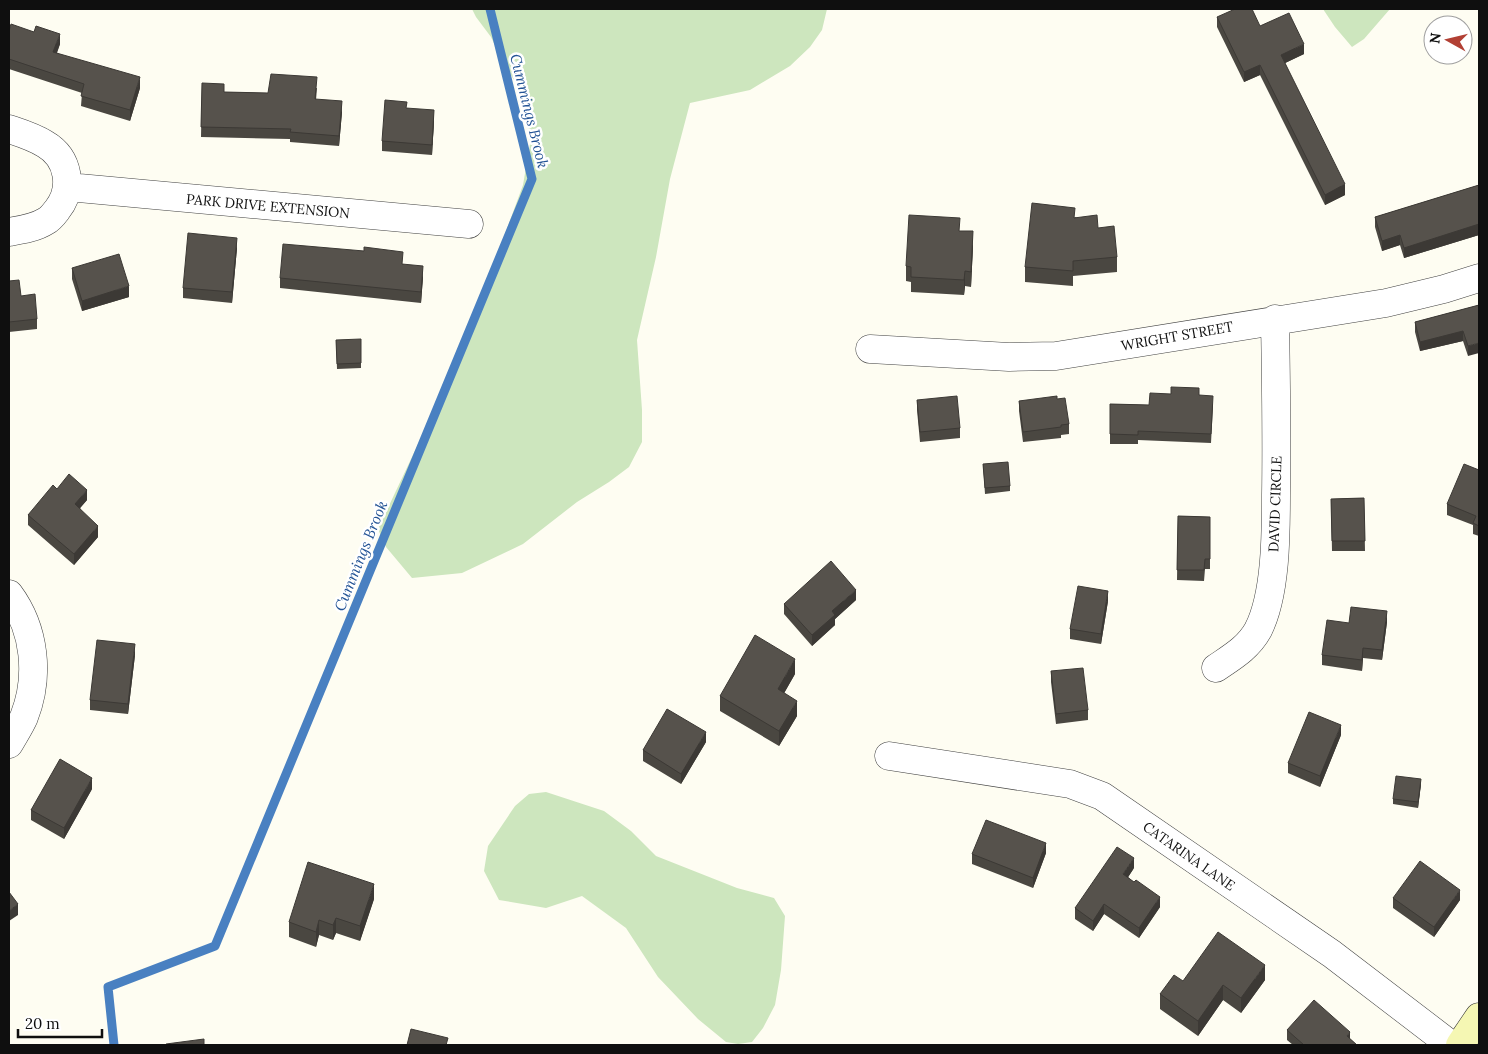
<svg xmlns="http://www.w3.org/2000/svg" width="1488" height="1054" viewBox="0 0 1488 1054" font-family="Lora,serif">
<style>
.green{fill:#cde6be}
.lines{fill:none;stroke-linecap:round;stroke-linejoin:round}
.stream{stroke:#4980c1;stroke-width:9}
.minor-casing{stroke:#424242;stroke-width:29}
.secondary-casing{stroke:#313131;stroke-width:29}
.minor{stroke:#fff;stroke-width:28}
.secondary{stroke:#f5f7b3;stroke-width:28}
.wall{fill:#4a4741}
.shaded-wall{fill:#3c3935}
.building{fill:#56524c;stroke:#3c3935}
.labels{text-anchor:middle;stroke-width:5;stroke-linejoin:round;paint-order:stroke}
.street-label{font-size:14px;fill:#0f0f0f;stroke:#fff}
.water-label{font-size:15px;font-style:italic;fill:#235395;stroke:#fff}
</style>
<rect width="100%" height="100%" fill="#fefdf2"/>
<path class="green" d="M 472,9 L 827,9 L 822,30 L 810,47 L 790,66 L 750,90 L 690,103 L 670,179 L 656,257 L 637,340 L 642,410 L 642,442 L 629,467 L 609,482 L 577,502 L 523,544 L 462,573 L 412,578 L 386,547 L 378,529 L 461,353 L 523,185 L 530,144 L 527,109 L 519,88 L 504,64 L 491,37 L 476,17 Z
M 1323,9 L 1390,9 L 1364,39 L 1352,47 L 1335,27 Z
M 546,792 L 604,811 L 631,831 L 656,856 L 737,888 L 774,898 L 785,916 L 781,970 L 775,1005 L 763,1028 L 752,1042 L 738,1044 L 726,1042 L 698,1019 L 658,977 L 626,928 L 582,896 L 546,908 L 499,900 L 484,871 L 488,846 L 515,806 L 529,794 Z"/>
<g class="lines">
<path class="stream" d="M 114,1045 L 108,987 L 215,946 L 532,179 L 490,9"/>
<g class="minor-casing">
<path id="minor" d="M 9,129 C 21,133 34,137 45,144 C 69,158 74,189 57,210 C 54,214 50,219 46,221 C 35,228 21,230 9,232
M 68,187 L 469,224
M 870,349 L 1009,357 L 1056,356 L 1386,303 L 1444,289 L 1479,278
M 9,594 C 35,629 40,676 24,717 C 20,726 14,735 9,744
M 1216,668 C 1232,657 1248,648 1258,630 C 1276,595 1276,534 1276,495 C 1277,436 1276,378 1275,319
M 889,756 L 1070,784 L 1102,796 L 1332,954 L 1451,1045"/>
</g>
<g class="secondary-casing">
<path id="secondary" d="M 1460,1045 L 1479,1017"/>
</g>
<use href="#minor" class="minor"/>
<use href="#secondary" class="secondary"/>
</g>
<path class="wall" d="M 1217,17 L 1260,26 L 1304,54 L 1285,63 L 1345,195 L 1325,205 L 1260,75 L 1244,82 L 1217,27 Z
M 9,31 L 60,44 L 57,53 L 140,88 L 130,121 L 81,106 L 82,93 L 9,69 Z
M 202,83 L 224,92 L 268,93 L 317,88 L 316,100 L 342,112 L 339,146 L 290,142 L 290,139 L 201,137 Z
M 407,108 L 434,121 L 432,155 L 382,151 L 382,141 Z
M 1479,185 L 1479,235 L 1404,258 L 1400,245 L 1382,251 L 1375,227 L 1375,217 Z
M 1075,217 L 1098,228 L 1117,257 L 1117,272 L 1073,276 L 1073,286 L 1025,282 L 1025,267 Z
M 960,231 L 973,246 L 971,287 L 965,286 L 964,295 L 911,292 L 911,282 L 906,281 L 906,266 Z
M 237,248 L 232,303 L 183,298 L 183,288 Z
M 403,264 L 423,277 L 421,303 L 280,288 L 280,278 Z
M 72,268 L 129,297 L 82,311 L 72,279 Z
M 9,281 L 37,319 L 37,329 L 9,332 Z
M 1479,305 L 1468,356 L 1463,341 L 1420,351 L 1415,332 L 1415,322 Z
M 336,340 L 361,363 L 361,368 L 337,369 Z
M 1199,395 L 1213,405 L 1211,443 L 1138,440 L 1138,444 L 1110,444 L 1110,404 L 1149,405 Z
M 1057,399 L 1069,424 L 1069,434 L 1061,435 L 1061,438 L 1023,442 L 1019,411 L 1019,401 Z
M 917,400 L 960,428 L 960,438 L 920,442 L 917,410 Z
M 983,464 L 1010,486 L 1010,491 L 985,494 Z
M 1479,470 L 1479,536 L 1473,534 L 1473,525 L 1447,515 L 1447,504 Z
M 57,489 L 87,500 L 80,508 L 98,537 L 74,565 L 28,525 L 28,515 Z
M 1364,498 L 1365,551 L 1332,551 L 1331,499 Z
M 1178,516 L 1210,517 L 1210,569 L 1205,569 L 1204,581 L 1177,580 Z
M 856,600 L 835,619 L 835,625 L 812,646 L 784,614 L 784,604 Z
M 1108,601 L 1101,644 L 1070,639 L 1070,629 Z
M 1387,622 L 1382,660 L 1363,658 L 1362,671 L 1322,665 L 1322,655 L 1349,623 Z
M 135,655 L 128,714 L 90,710 L 90,700 Z
M 1051,671 L 1088,710 L 1088,720 L 1056,724 L 1051,682 Z
M 795,674 L 784,693 L 797,716 L 779,746 L 720,711 L 720,696 Z
M 1341,735 L 1320,787 L 1288,773 L 1288,763 Z
M 706,742 L 681,784 L 643,761 L 643,750 Z
M 1421,784 L 1418,808 L 1393,804 L 1393,799 Z
M 92,789 L 64,839 L 31,820 L 31,810 Z
M 1046,853 L 1033,888 L 972,864 L 972,854 Z
M 1134,868 L 1128,877 L 1160,907 L 1139,938 L 1104,914 L 1093,931 L 1075,919 L 1075,908 Z
M 1393,898 L 1460,900 L 1434,937 L 1393,908 Z
M 374,899 L 360,941 L 336,933 L 333,940 L 319,935 L 316,947 L 289,937 L 289,922 Z
M 1265,980 L 1241,1013 L 1223,1000 L 1198,1036 L 1160,1009 L 1160,994 L 1183,981 Z
M 1287,1030 L 1350,1039 L 1357,1045 L 1293,1045 L 1287,1040 Z"/>
<path class="shaded-wall" d="M 60,34 L 60,44 L 53,62 L 53,52 Z
M 1304,44 L 1304,54 L 1281,65 L 1281,55 Z
M 1260,65 L 1260,75 L 1244,82 L 1244,72 Z
M 140,77 L 140,88 L 130,121 L 130,110 Z
M 342,101 L 342,112 L 339,146 L 339,136 Z
M 434,110 L 434,121 L 432,155 L 432,145 Z
M 1345,184 L 1345,195 L 1325,205 L 1325,195 Z
M 1479,224 L 1479,235 L 1404,258 L 1404,248 Z
M 973,231 L 973,246 L 971,287 L 971,272 Z
M 1400,235 L 1400,245 L 1382,251 L 1382,241 Z
M 237,238 L 237,248 L 232,303 L 232,292 Z
M 423,266 L 423,277 L 421,303 L 421,292 Z
M 965,271 L 965,286 L 964,295 L 964,280 Z
M 129,286 L 129,297 L 82,311 L 82,301 Z
M 1463,331 L 1463,341 L 1420,351 L 1420,342 Z
M 1479,343 L 1479,353 L 1468,356 L 1468,346 Z
M 10,426 L 10,442 L 9,446 L 9,431 Z
M 87,490 L 87,500 L 75,514 L 75,504 Z
M 98,526 L 98,537 L 74,565 L 74,554 Z
M 856,590 L 856,600 L 835,619 L 835,625 L 812,646 L 812,635 L 832,611 Z
M 1108,591 L 1108,601 L 1101,644 L 1101,634 Z
M 1387,611 L 1387,622 L 1382,660 L 1382,650 Z
M 135,644 L 135,655 L 128,714 L 128,704 Z
M 1363,648 L 1363,658 L 1362,671 L 1362,660 Z
M 795,659 L 795,674 L 778,704 L 778,689 Z
M 797,701 L 797,716 L 779,746 L 779,731 Z
M 1341,725 L 1341,735 L 1320,787 L 1320,776 Z
M 706,732 L 706,742 L 681,784 L 681,774 Z
M 92,778 L 92,789 L 64,839 L 64,828 Z
M 1421,779 L 1421,784 L 1418,808 L 1418,802 Z
M 1046,843 L 1046,853 L 1033,888 L 1033,878 Z
M 1134,858 L 1134,868 L 1123,885 L 1123,874 Z
M 374,884 L 374,899 L 360,941 L 360,926 Z
M 1460,890 L 1460,900 L 1434,937 L 1434,927 Z
M 1160,897 L 1160,907 L 1139,938 L 1139,928 Z
M 18,904 L 18,915 L 9,921 L 9,911 Z
M 1104,904 L 1104,914 L 1093,931 L 1093,921 Z
M 336,918 L 336,933 L 333,940 L 333,925 Z
M 319,920 L 319,935 L 316,947 L 316,932 Z
M 1265,965 L 1265,980 L 1241,1013 L 1241,998 Z
M 1223,985 L 1223,1000 L 1198,1036 L 1198,1021 Z
M 1350,1032 L 1350,1042 L 1347,1036 Z"/>
<path class="building" d="M 1235,9 L 1252,9 L 1260,26 L 1289,13 L 1304,44 L 1281,55 L 1345,184 L 1325,195 L 1260,65 L 1244,72 L 1217,17 Z
M 11,24 L 34,32 L 36,26 L 60,34 L 53,52 L 140,77 L 130,110 L 81,96 L 84,84 L 9,59 L 9,31 Z
M 271,74 L 317,77 L 315,99 L 342,101 L 339,136 L 290,132 L 291,129 L 201,127 L 202,83 L 224,84 L 224,92 L 268,93 Z
M 385,100 L 407,102 L 406,108 L 434,110 L 432,145 L 382,141 Z
M 1479,185 L 1479,224 L 1404,248 L 1400,235 L 1382,241 L 1375,217 Z
M 1032,203 L 1075,208 L 1074,218 L 1097,215 L 1098,228 L 1114,226 L 1117,257 L 1073,261 L 1073,271 L 1025,267 Z
M 909,215 L 960,218 L 959,231 L 973,231 L 971,272 L 965,271 L 964,280 L 911,277 L 911,267 L 906,266 Z
M 188,233 L 237,238 L 232,292 L 183,288 Z
M 283,244 L 364,251 L 364,247 L 403,252 L 402,264 L 423,266 L 421,292 L 280,278 Z
M 119,254 L 129,286 L 82,301 L 72,268 Z
M 19,280 L 21,296 L 35,294 L 37,319 L 9,322 L 9,281 Z
M 1479,305 L 1479,343 L 1468,346 L 1463,331 L 1420,342 L 1415,322 Z
M 361,339 L 361,363 L 337,364 L 336,340 Z
M 1171,387 L 1199,388 L 1199,395 L 1213,396 L 1211,434 L 1138,431 L 1138,435 L 1110,434 L 1110,404 L 1149,405 L 1150,393 L 1171,394 Z
M 957,396 L 960,428 L 920,432 L 917,400 Z
M 1057,396 L 1057,399 L 1065,398 L 1069,424 L 1061,425 L 1061,427 L 1023,432 L 1019,401 Z
M 1008,462 L 1010,486 L 985,488 L 983,464 Z
M 1464,464 L 1479,470 L 1479,526 L 1473,523 L 1476,516 L 1447,504 Z
M 69,474 L 87,490 L 75,504 L 98,526 L 74,554 L 28,515 L 53,485 L 57,489 Z
M 1364,498 L 1365,541 L 1332,541 L 1331,499 Z
M 1178,516 L 1210,517 L 1210,559 L 1205,559 L 1204,570 L 1177,570 Z
M 831,561 L 856,590 L 832,611 L 835,615 L 812,635 L 784,604 Z
M 1078,586 L 1108,591 L 1101,634 L 1070,629 Z
M 1351,607 L 1387,611 L 1382,650 L 1363,648 L 1362,660 L 1322,655 L 1327,620 L 1349,623 Z
M 755,635 L 795,659 L 778,689 L 797,701 L 779,731 L 720,696 Z
M 97,640 L 135,644 L 128,704 L 90,700 Z
M 1083,668 L 1088,710 L 1056,714 L 1051,671 Z
M 667,709 L 706,732 L 681,774 L 643,750 Z
M 1309,712 L 1341,725 L 1320,776 L 1288,763 Z
M 60,759 L 92,778 L 64,828 L 31,810 Z
M 1396,776 L 1421,779 L 1418,802 L 1393,799 Z
M 986,820 L 1046,843 L 1033,878 L 972,854 Z
M 1117,847 L 1134,858 L 1123,874 L 1134,882 L 1136,880 L 1160,897 L 1139,928 L 1104,904 L 1093,921 L 1075,908 Z
M 1420,861 L 1460,890 L 1434,927 L 1393,898 Z
M 308,862 L 374,884 L 360,926 L 336,918 L 333,925 L 319,920 L 316,932 L 289,922 Z
M 9,892 L 18,904 L 9,911 Z
M 1218,932 L 1265,965 L 1241,998 L 1223,985 L 1198,1021 L 1160,994 L 1174,975 L 1183,981 Z
M 1314,1000 L 1350,1032 L 1347,1036 L 1357,1045 L 1304,1045 L 1287,1030 Z
M 411,1029 L 448,1038 L 446,1045 L 407,1045 Z
M 204,1039 L 204,1045 L 167,1045 L 166,1044 Z"/>
<g class="labels">
<g class="street-label">
<text transform="translate(268 206) rotate(5)" y="5">PARK DRIVE EXTENSION</text>
<text transform="translate(1177 336) rotate(-10)" y="5">WRIGHT STREET</text>
<text transform="translate(1275 504) rotate(-88)" y="5">DAVID CIRCLE</text>
<text transform="translate(1189 856) rotate(35)" y="5">CATARINA LANE</text>
</g>
<g class="water-label">
<text transform="translate(529 111) rotate(76)" y="5">Cummings Brook</text>
<text transform="translate(361 556) rotate(-68)" y="5">Cummings Brook</text>
</g>
</g>
<rect width="1488" height="1054" fill="none" stroke="#0f0f0f" stroke-width="20"/>
<g transform="translate(1448 40) rotate(278)"><circle r="24" fill="#ffffff" stroke="#9f9f9f"/>
<path d="M0-4L9 19L0 12L-9 19Z" fill="#b24034"/>
<text y="-8" font-size="14" font-weight="bold" text-anchor="middle" fill="#0f0f0f">N</text>
</g>
<path d="M18 1029v8h84v-8" fill="none" stroke="#0f0f0f" stroke-width="2.5"/>
<text x="25" y="1029" font-size="15" fill="#0f0f0f" stroke="#ffffff" stroke-width="4" paint-order="stroke">20 m</text>
</svg>
